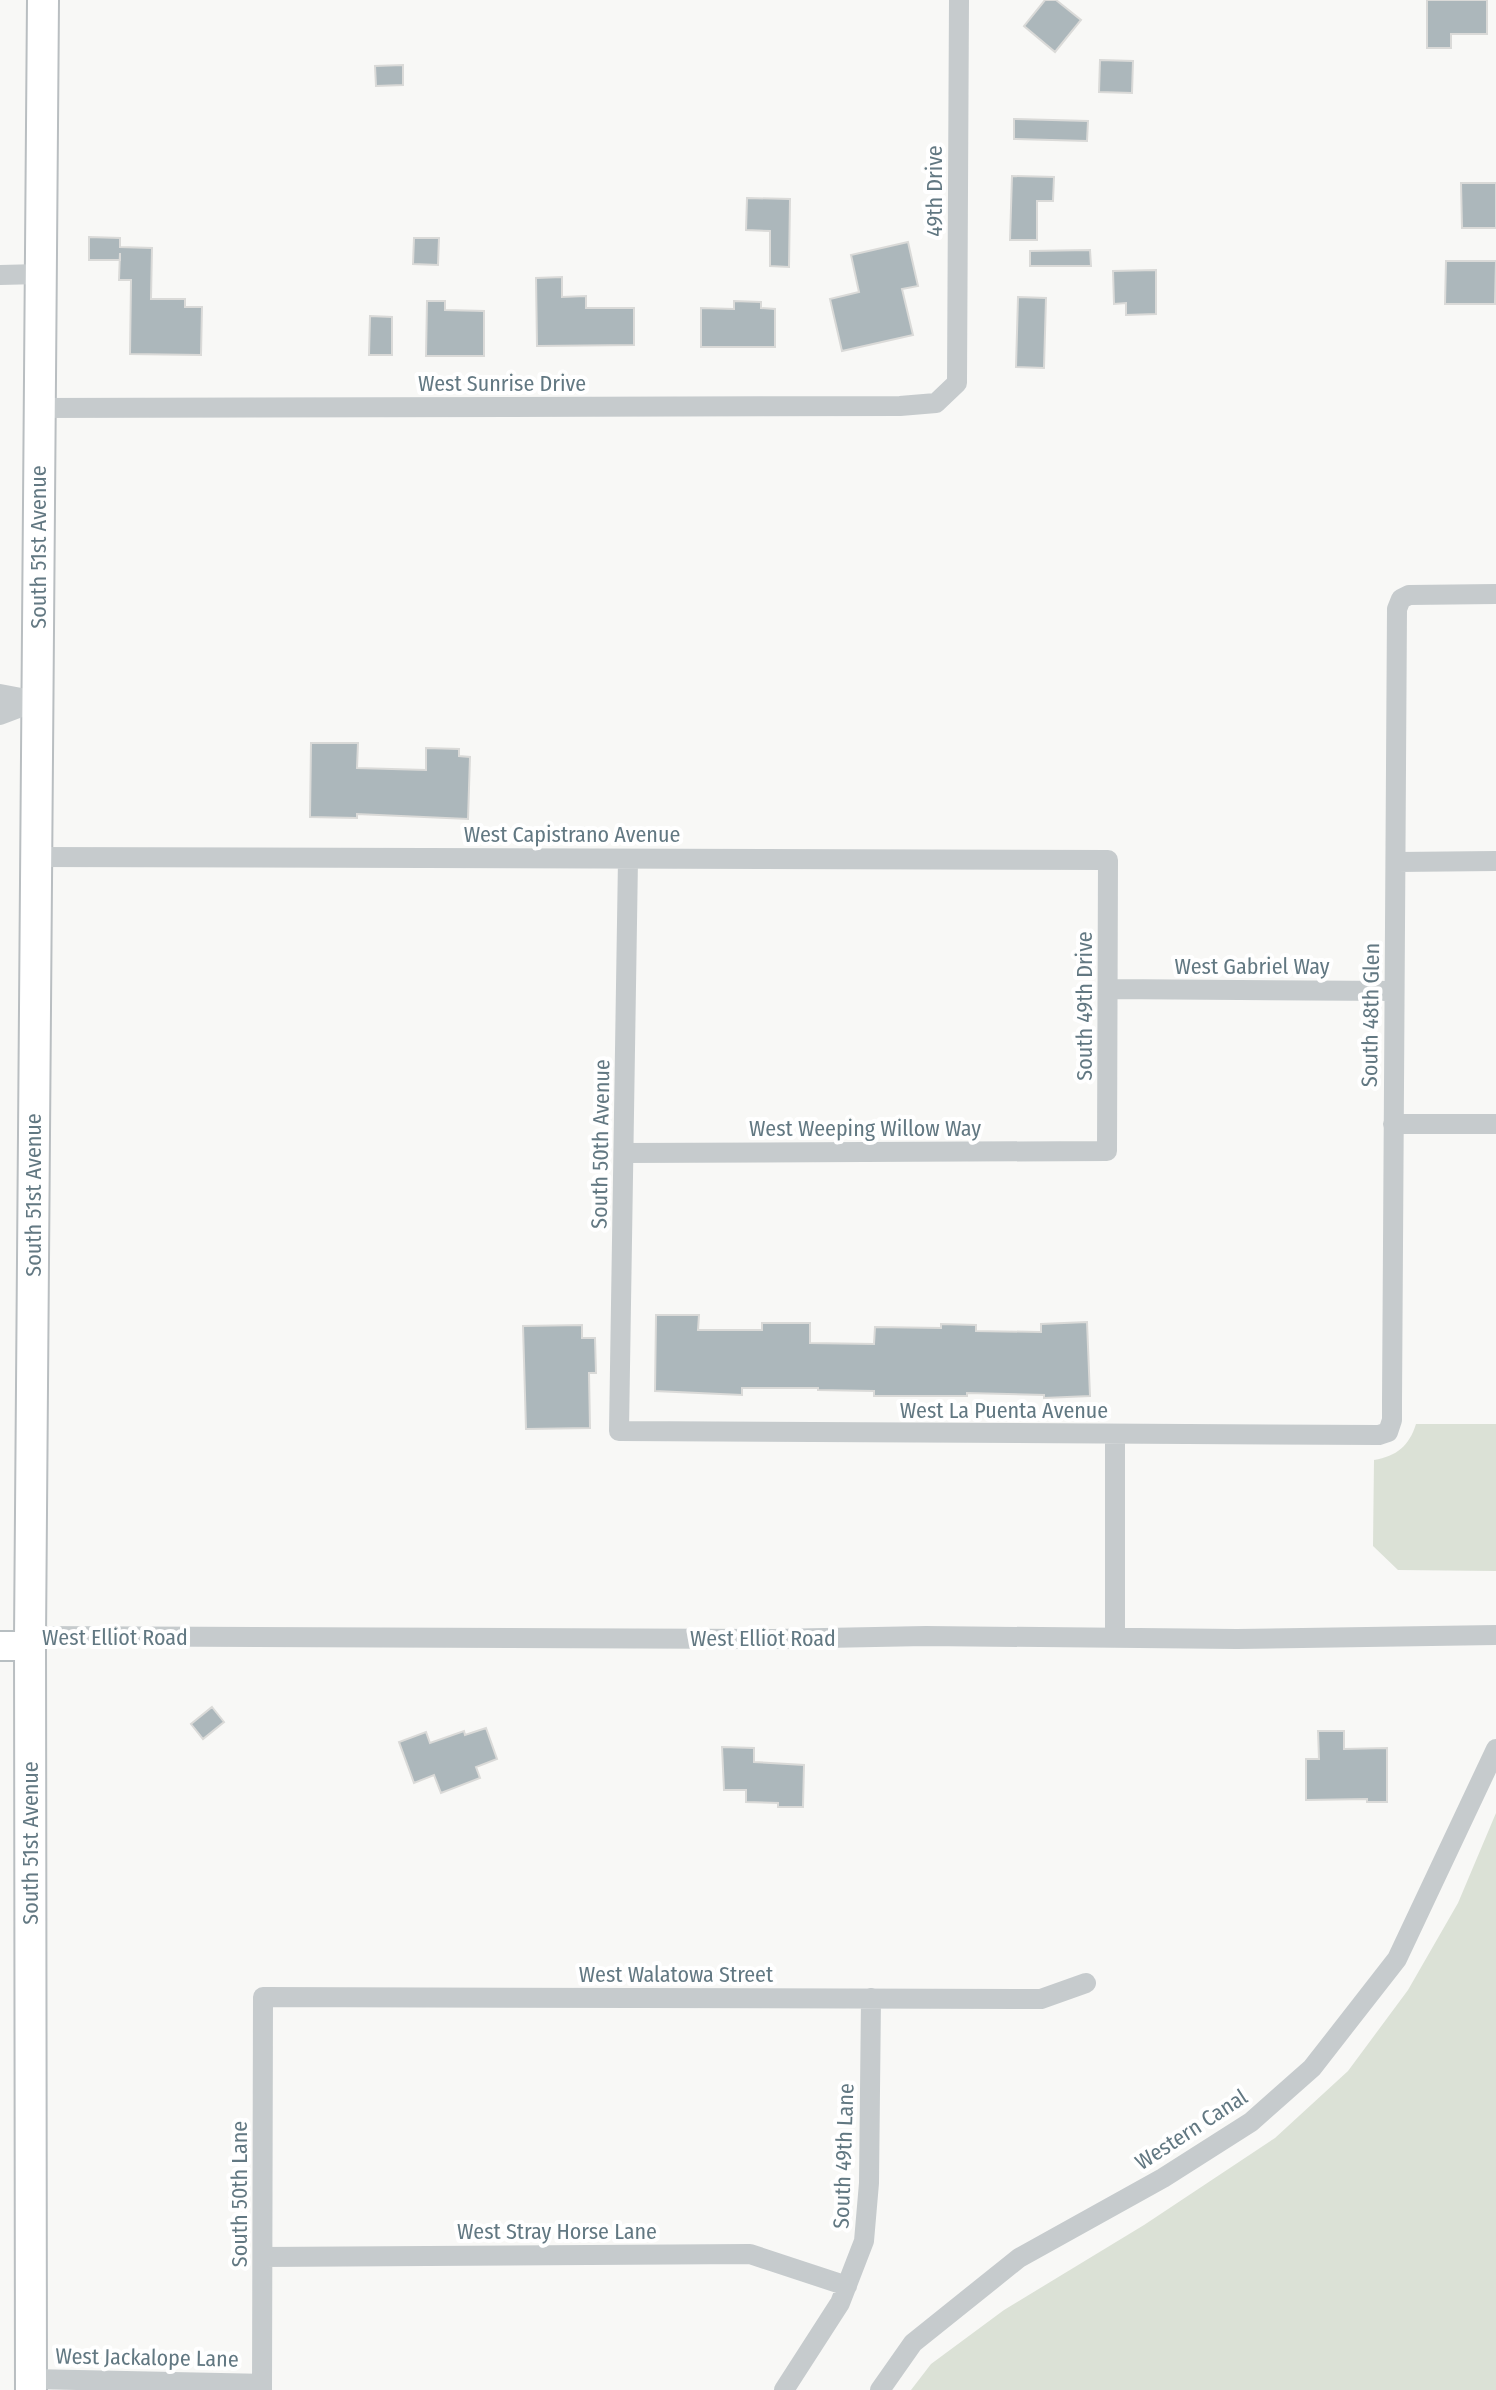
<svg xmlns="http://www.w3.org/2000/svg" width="1496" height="2390" viewBox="0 0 1496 2390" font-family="'Fira Sans Condensed',sans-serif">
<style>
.green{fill:#dbe1d6}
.building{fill:#acb7bb;stroke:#dadad8;stroke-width:2}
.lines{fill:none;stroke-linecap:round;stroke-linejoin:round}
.secondary-casing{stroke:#b8bfc2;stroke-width:32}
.primary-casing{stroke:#b9bec1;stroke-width:34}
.street{stroke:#c6cbcd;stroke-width:20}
.secondary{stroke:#fff;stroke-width:28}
.primary{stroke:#fff;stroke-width:30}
.labels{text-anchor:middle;stroke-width:8;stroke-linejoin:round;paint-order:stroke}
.street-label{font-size:22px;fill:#627882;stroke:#fff}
</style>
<rect width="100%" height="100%" fill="#f8f8f6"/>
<path class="green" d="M 1416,1424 L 1496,1424 L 1496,1571 L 1398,1570 L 1373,1546 L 1374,1460 C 1397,1456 1409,1446 1416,1424 Z
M 1496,1813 L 1496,2390 L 911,2390 L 931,2364 L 1004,2310 L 1144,2225 L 1275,2138 L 1348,2071 L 1408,1990 L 1458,1903 Z"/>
<path class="building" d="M 1045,0 L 1056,0 L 1081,20 L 1055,52 L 1024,26 Z
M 1427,0 L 1487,0 L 1487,34 L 1451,34 L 1451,48 L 1427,48 Z
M 1100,60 L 1133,61 L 1132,93 L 1099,92 Z
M 403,65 L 403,85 L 376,86 L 375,66 Z
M 1014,119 L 1088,121 L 1087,141 L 1014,139 Z
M 1012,176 L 1054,177 L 1053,201 L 1037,201 L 1037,240 L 1010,240 Z
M 1461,183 L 1496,183 L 1496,228 L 1462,228 Z
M 747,198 L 790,199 L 789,267 L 770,266 L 770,231 L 746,230 Z
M 89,237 L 120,238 L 120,247 L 152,248 L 151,299 L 185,299 L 185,307 L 202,307 L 201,355 L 130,354 L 131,280 L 119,280 L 120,253 L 120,260 L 89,260 Z
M 414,238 L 439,238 L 438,265 L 413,264 Z
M 908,242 L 918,286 L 902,289 L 913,335 L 842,351 L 830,299 L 859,292 L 851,255 Z
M 1090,250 L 1091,266 L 1030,266 L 1030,251 Z
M 1446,261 L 1496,261 L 1495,304 L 1445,304 Z
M 1156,270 L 1156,314 L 1126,315 L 1126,303 L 1114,304 L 1113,271 Z
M 562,277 L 562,297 L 586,296 L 586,308 L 634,308 L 634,345 L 537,346 L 536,278 Z
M 1018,297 L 1046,298 L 1044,368 L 1016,367 Z
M 427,301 L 445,301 L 445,310 L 484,311 L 484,356 L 426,356 Z
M 734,301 L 761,302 L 761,308 L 775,309 L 775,347 L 701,347 L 701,308 L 734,309 Z
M 370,316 L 392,317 L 392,355 L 369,355 Z
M 311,743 L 358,743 L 357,768 L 426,770 L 426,748 L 459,749 L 459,756 L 470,757 L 468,819 L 357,814 L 357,818 L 310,817 Z
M 656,1315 L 699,1315 L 698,1330 L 762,1330 L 762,1323 L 810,1323 L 810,1343 L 874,1344 L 875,1327 L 941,1328 L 941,1324 L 976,1325 L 976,1331 L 1041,1332 L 1041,1324 L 1087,1322 L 1090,1396 L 1044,1398 L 1044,1395 L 967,1393 L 967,1396 L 874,1396 L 874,1391 L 818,1390 L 818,1388 L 742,1388 L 742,1395 L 655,1391 Z
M 582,1325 L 582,1338 L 595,1338 L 596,1373 L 589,1373 L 590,1428 L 526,1429 L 523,1326 Z
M 212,1707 L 224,1722 L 203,1739 L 191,1724 Z
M 486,1728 L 497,1759 L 476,1767 L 480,1778 L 441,1793 L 434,1775 L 414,1783 L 399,1742 L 426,1732 L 430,1743 L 464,1731 L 465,1735 Z
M 1318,1731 L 1344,1731 L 1344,1749 L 1387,1748 L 1387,1802 L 1367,1802 L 1367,1799 L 1306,1800 L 1306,1759 L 1319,1759 Z
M 722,1747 L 754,1748 L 754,1762 L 804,1765 L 803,1807 L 778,1807 L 778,1803 L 746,1802 L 746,1790 L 724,1790 Z"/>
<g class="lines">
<g class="secondary-casing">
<path id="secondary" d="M 0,1646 L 30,1646"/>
</g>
<g class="primary-casing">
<path id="primary" d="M 31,2390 L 30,1638 L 43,0"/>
</g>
<path class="street" d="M 0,275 L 40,274
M 39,408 L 900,406 L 936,403 L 957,383 L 959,0
M 0,694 L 37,701
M 0,715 L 37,701
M 36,857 L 1108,860 L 1107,1151 L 624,1153
M 628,859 L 619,1431 L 1379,1435 L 1388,1432 L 1392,1420 L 1392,1403 L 1397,609 L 1401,599 L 1409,595 L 1496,594
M 1397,862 L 1496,861
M 1109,989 L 1394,991
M 1393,1124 L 1496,1124
M 1115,1435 L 1115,1637
M 30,1636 L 773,1639 L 926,1636 L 1237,1639 L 1496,1635
M 263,2257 L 750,2254 L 847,2286
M 31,2379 L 262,2384
M 262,2390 L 263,1997 L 1041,1999 L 1086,1983
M 784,2390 L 840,2303 L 864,2241 L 869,2183 L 871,1998
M 880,2390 L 913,2343 L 1019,2258 L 1163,2178 L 1251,2122 L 1312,2068 L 1397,1959 L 1496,1749"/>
<use href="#secondary" class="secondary"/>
<use href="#primary" class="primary"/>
</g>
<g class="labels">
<g class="street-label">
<text transform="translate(934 191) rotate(-90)" y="8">49th Drive</text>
<text x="502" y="391">West Sunrise Drive</text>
<text transform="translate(38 547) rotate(-90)" y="8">South 51st Avenue</text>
<text x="572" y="842">West Capistrano Avenue</text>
<text x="1252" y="974">West Gabriel Way</text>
<text transform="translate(1084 1006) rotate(-90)" y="8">South 49th Drive</text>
<text transform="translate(1370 1015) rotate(-89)" y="8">South 48th Glen</text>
<text x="865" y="1136">West Weeping Willow Way</text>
<text transform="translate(600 1144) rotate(-89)" y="8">South 50th Avenue</text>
<text transform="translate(33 1195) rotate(-90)" y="8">South 51st Avenue</text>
<text x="1004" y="1418">West La Puenta Avenue</text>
<text x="115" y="1645">West Elliot Road</text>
<text x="763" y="1646">West Elliot Road</text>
<text transform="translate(30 1843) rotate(-90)" y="8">South 51st Avenue</text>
<text x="676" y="1982">West Walatowa Street</text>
<text transform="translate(1191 2129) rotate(-33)" y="8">Western Canal</text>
<text transform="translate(843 2156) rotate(-88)" y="8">South 49th Lane</text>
<text transform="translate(239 2194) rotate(-90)" y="8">South 50th Lane</text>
<text x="557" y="2239">West Stray Horse Lane</text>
<text transform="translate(147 2357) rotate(1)" y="8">West Jackalope Lane</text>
</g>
</g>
</svg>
